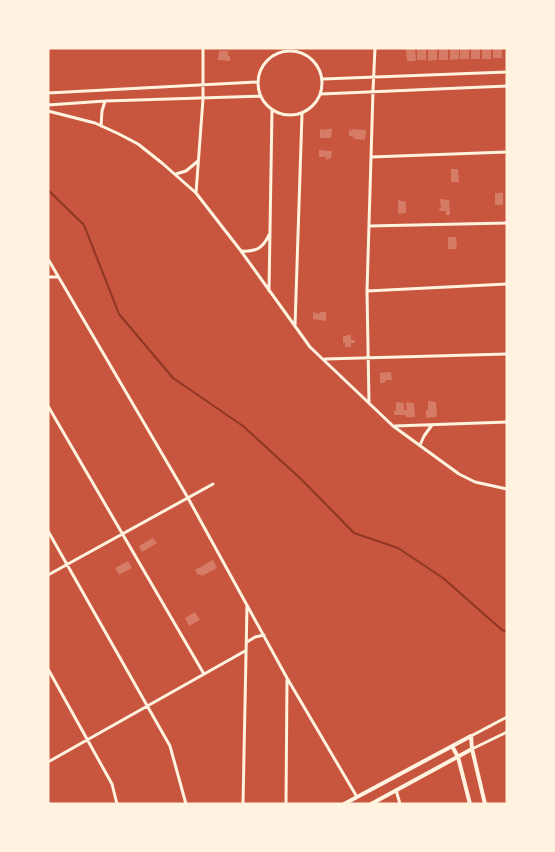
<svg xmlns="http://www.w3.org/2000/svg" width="555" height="852" viewBox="0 0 555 852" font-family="Helvetica,sans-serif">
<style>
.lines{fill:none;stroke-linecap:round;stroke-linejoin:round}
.stream{stroke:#8f3625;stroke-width:2}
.building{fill:#d67c66}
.minor{stroke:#fff3e0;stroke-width:3}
.tertiary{stroke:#fff3e0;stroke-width:4}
</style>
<rect width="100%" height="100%" fill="#c8553d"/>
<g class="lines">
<path class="stream" d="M 48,190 L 84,225 L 119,314 L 173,378 L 243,426 L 301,479 L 354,533 L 398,548 L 443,578 L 502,630 L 507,632"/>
</g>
<path class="building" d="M 439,48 L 448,48 L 448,60 L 439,60 Z
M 450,48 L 459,48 L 459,59 L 450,60 Z
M 460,48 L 469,48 L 469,59 L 460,59 Z
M 471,48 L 480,48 L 480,59 L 471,59 Z
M 482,48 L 491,48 L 491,59 L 482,59 Z
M 493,48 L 502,48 L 502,58 L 493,58 Z
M 406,49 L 415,49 L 416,61 L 407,61 Z
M 417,49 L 426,49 L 426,60 L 417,60 Z
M 428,49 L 437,49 L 437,60 L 428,61 Z
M 219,51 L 228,51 L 228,56 L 230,56 L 230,61 L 218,60 Z
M 320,129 L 327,130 L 327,129 L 332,129 L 331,138 L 320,138 Z
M 349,129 L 352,131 L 352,129 L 366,130 L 365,140 L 354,139 L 354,137 L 349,136 Z
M 319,150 L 332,151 L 331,158 L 326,160 L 326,157 L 319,157 Z
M 451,169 L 458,169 L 459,182 L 451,182 Z
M 495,193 L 503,193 L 503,205 L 495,205 Z
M 440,199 L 449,200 L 450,215 L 446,215 L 446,211 L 440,211 L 439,208 L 441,208 Z
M 398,200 L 406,202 L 406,213 L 398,214 Z
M 448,237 L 456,237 L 457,247 L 456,247 L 456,249 L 448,249 Z
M 313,312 L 319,314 L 320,312 L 326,312 L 326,321 L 313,319 Z
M 347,335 L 351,335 L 351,340 L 355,340 L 355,343 L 351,343 L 351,347 L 345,347 L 345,343 L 343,343 L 343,336 L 347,336 Z
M 391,372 L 392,380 L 386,380 L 384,383 L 380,383 L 380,373 Z
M 428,401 L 436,402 L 437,417 L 426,418 L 426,410 L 428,410 Z
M 396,402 L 404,403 L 404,410 L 407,410 L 406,402 L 414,403 L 415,417 L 406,417 L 405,415 L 394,415 L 394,411 L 396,411 Z
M 153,538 L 157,543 L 142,552 L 139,546 Z
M 213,560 L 217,568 L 202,576 L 200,574 L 198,575 L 195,570 Z
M 128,561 L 132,568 L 119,575 L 115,568 Z
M 195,612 L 200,620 L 189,626 L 185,618 Z"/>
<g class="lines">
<path class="minor" d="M258 83a32 32 0 1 1 64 0a32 32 0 1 1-64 0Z
M 323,79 L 507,72
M 48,93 L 258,82
M 321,94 L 507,86
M 48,105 L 105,101 L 261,96
M 48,111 L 95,123 L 119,134 L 138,144 L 162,163 L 196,193 L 241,251 L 310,347 L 393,426 L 459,474 L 475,482 L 507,489
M 101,126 L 102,111 L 105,101
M 371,157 L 507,152
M 176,174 L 186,171 L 198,161
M 196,193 L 203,99 L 203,48
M 369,226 L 507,223
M 242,251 C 256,252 263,248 269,235
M 48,259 L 188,498 L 287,678 L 357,797
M 48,277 L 58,277
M 269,291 L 272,110
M 367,291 L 507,284
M 295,326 L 302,114
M 325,359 L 507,354
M 369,403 L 367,291 L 373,91 L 375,48
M 48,406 L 204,674
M 395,426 L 507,422
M 420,445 L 424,436 L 432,425
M 48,531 L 170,746 L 186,804
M 48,575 L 213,484
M 247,642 L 255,637 L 264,635
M 48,669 L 112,784 L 117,804
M 471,736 L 507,717
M 472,749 L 507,732
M 48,762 L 245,651
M 396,790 L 400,804
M 48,803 L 49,804
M 243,804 L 247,605
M 286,804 L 287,680"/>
<path class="tertiary" d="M 452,746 L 458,757 L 470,804
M 344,804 L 471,736 L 472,749 L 485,804
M 371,804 L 472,749"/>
</g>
<rect width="555" height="852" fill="none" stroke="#fff3e0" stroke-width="99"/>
</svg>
